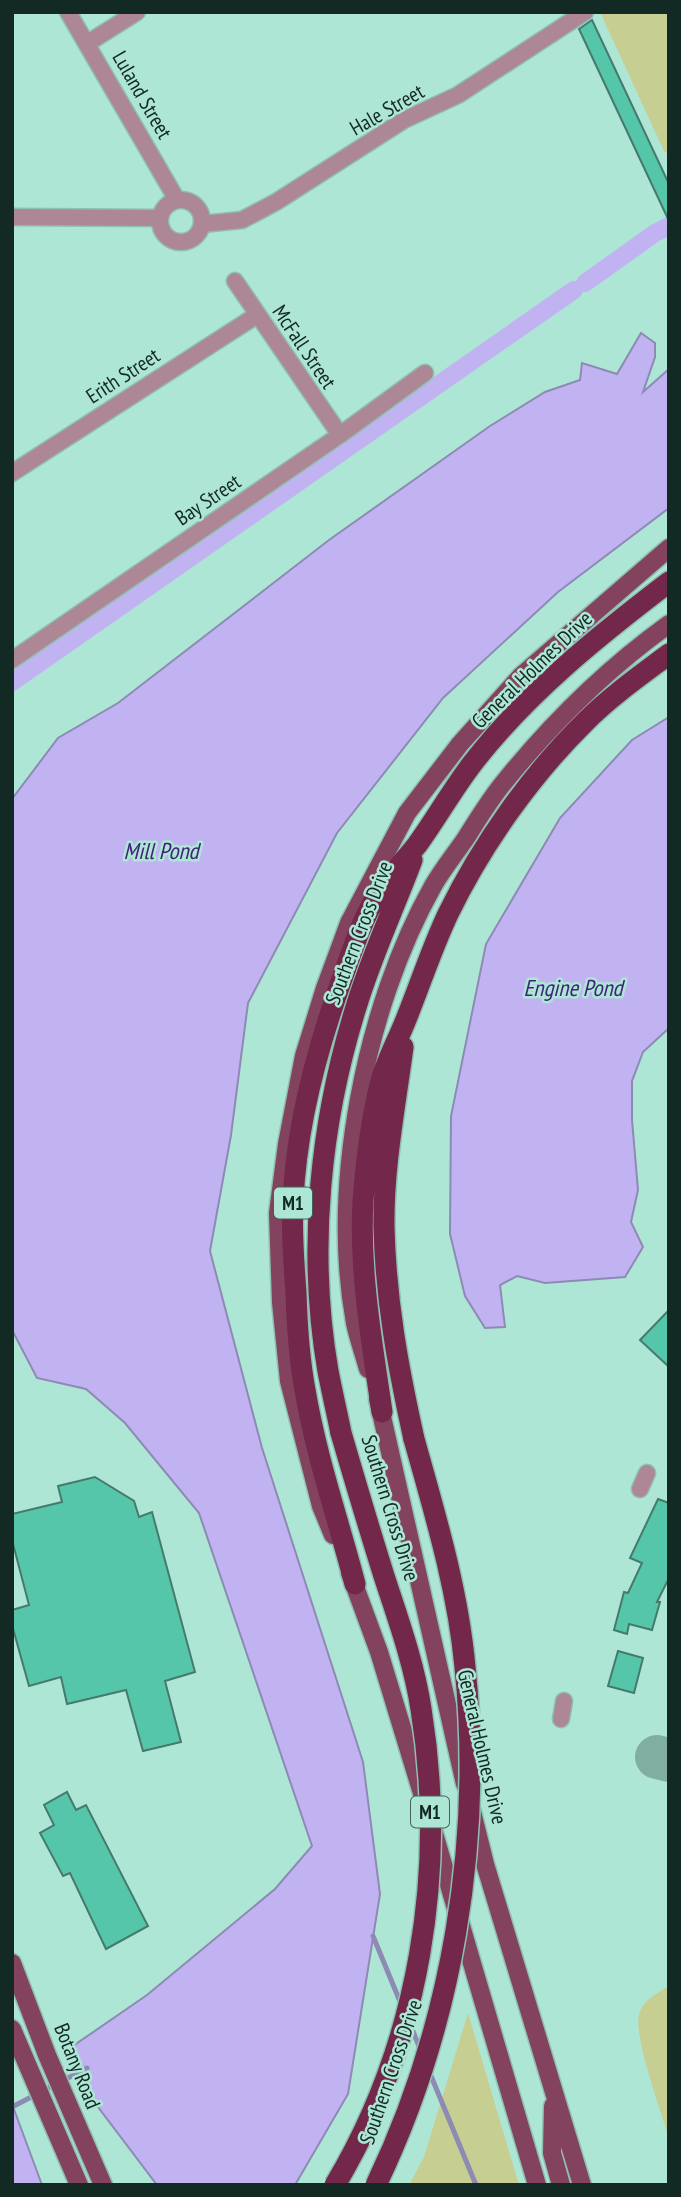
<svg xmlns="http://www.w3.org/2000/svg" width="681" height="2197" viewBox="0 0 681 2197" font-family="'PT Sans Narrow',sans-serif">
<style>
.green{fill:#c6ce91}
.water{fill:#c1b3f2;stroke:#8d8ab4;stroke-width:2}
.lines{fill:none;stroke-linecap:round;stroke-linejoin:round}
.stream{stroke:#8d8ab4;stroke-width:5}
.canal{stroke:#c1b3f2;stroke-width:18}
.taxiway{stroke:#80aea0;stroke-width:44}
.building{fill:#55c6aa;stroke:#457a6c;stroke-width:2}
.minor-casing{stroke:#8fc0b1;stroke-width:19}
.major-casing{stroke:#8fc0b1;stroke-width:21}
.highway-casing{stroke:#8fc0b1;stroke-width:24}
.minor{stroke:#ad8795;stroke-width:16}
.major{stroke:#83435e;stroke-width:18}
.highway{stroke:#73284b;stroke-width:21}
.highway-bridge-casing{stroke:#8fc0b1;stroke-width:24;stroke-linecap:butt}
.highway-bridge{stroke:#73284b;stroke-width:21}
.labels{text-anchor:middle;stroke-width:5;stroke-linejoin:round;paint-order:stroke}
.shield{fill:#aee6d5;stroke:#426258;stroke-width:2}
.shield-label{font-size:19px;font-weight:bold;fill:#132923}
.street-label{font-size:21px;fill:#132923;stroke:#aee6d5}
.water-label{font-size:23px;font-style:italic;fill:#42227b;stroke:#aee6d5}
</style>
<rect width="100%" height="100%" fill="#aee6d5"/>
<path class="green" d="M 600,12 L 669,12 L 669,155 L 664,151 Z
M 669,1986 L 669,2138 C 662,2115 633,2034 639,2015 C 643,2000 656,1994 669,1986 Z
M 468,2013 L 519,2185 L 409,2185 L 424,2157 Z"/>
<path class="water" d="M 641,333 L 655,343 L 655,357 L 643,392 L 669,369 L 669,508 L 558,592 L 443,698 L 337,833 L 248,1003 L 231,1135 L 210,1251 L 262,1448 L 363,1762 L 380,1894 L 348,2094 L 295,2185 L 157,2185 L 95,2103 L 73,2046 L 147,1995 L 275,1889 L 312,1846 L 199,1513 L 125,1423 L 86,1389 L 37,1378 L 12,1330 L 12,799 L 58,738 L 118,703 L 329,540 L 490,426 L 545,392 L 580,380 L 582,363 L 617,374 Z
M 669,717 L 669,1028 L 643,1052 L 632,1081 L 632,1120 L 638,1190 L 631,1222 L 643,1247 L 625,1277 L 545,1283 L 517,1276 L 500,1285 L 505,1327 L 485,1328 L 465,1296 L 450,1234 L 451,1116 L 486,944 L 560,818 L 632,740 Z
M 12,2104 L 42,2185 L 12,2185 Z"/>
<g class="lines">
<path class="stream" d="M 373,1936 L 401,2004
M 411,2026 L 420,2049
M 429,2071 L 476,2185
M 12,2107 L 87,2068"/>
<path class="canal" d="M 585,283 L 655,233 L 669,226
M 12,682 L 574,290"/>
<path class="taxiway" d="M 657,1757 L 669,1760"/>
</g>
<path class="building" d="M 592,20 L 669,184 L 669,221 L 579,29 Z
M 669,1310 L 669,1367 L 640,1340 Z
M 95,1477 L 134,1501 L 139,1517 L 152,1512 L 195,1672 L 165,1681 L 181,1742 L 143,1751 L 126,1690 L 67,1704 L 61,1677 L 29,1686 L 12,1625 L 12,1610 L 29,1605 L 12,1540 L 12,1514 L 62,1502 L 58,1486 Z
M 658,1499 L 669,1503 L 669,1578 L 657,1602 L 660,1602 L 652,1630 L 629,1624 L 627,1634 L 614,1630 L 624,1592 L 628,1593 L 642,1563 L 630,1558 Z
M 618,1651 L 643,1658 L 634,1693 L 608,1686 Z
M 67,1792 L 76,1810 L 86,1805 L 148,1926 L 106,1949 L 70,1873 L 63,1876 L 40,1833 L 54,1825 L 44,1805 Z"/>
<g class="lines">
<g class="minor-casing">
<path id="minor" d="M 68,12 L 177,200
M 88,43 L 137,12
M160 221a21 21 0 1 1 42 0a21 21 0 1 1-42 0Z
M 12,217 L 159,218
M 202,224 L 242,220 L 276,202 L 404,120 L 458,95 L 585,12
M 235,281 L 340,435
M 12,473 L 257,315
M 12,660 L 340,435 L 425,373
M 640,1489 L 647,1473
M 561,1719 L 564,1701"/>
</g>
<g class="major-casing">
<path id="major" d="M 368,1369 C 364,1354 358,1338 355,1323 C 330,1186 365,1007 433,886 C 442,870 455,854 466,838 C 478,819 490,799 505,781 C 552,723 608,668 669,624
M 378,1399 L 465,1784
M 333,1535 L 321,1506 L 289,1381 L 281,1302 L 278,1213 L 287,1144 L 304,1056 L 325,988 L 349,923 L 407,813 L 460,744 L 521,676 L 669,548
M 350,1573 L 379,1652 L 425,1803
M 472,1812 L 485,1864 L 582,2185
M 433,1830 L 537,2185
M 12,1963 L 47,2055 L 103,2185
M 12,2029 L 79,2185
M 553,2106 L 552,2153 L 561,2185"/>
</g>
<g class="highway-casing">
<path id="highway" d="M 403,1047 C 395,1107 383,1168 384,1228 C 386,1302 398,1367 414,1439
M 382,1412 C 372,1343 359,1271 363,1201 C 366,1162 371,1119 381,1081 C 387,1059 399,1038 407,1017 C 421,982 432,948 448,914 C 482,844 531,775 586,721 C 611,696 641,675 669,654
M 341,1433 C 337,1413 332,1392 328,1371 C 307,1250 320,1121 357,1004 C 372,955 394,908 412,860
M 355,1584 C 338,1519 316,1456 305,1390 C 299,1358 297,1325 296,1293 C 294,1263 291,1232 293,1201 C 296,1126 317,1049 342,979 C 352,951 362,919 378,894 C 389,877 404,861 417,845 C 436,819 452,790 472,764 C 526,694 598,636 669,582"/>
</g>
<use href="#minor" class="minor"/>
<use href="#major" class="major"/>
<use href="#highway" class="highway"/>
<g class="highway-bridge-casing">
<path id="highway-bridge" d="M 335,2185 C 420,2043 447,1870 421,1709 C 414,1663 398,1619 384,1576 C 369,1528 355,1481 341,1433
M 376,2185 C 452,2027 483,1842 465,1667 C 458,1590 435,1514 414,1439"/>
</g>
<use href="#highway-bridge" class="highway-bridge"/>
</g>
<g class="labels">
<g class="shield">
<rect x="274" y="1187.5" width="38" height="31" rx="5"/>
<rect x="411" y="1796.5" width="38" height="31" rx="5"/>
</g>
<g class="shield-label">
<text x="293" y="1210">M1</text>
<text x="430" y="1819">M1</text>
</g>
<g class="street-label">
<text transform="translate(142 95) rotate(60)" y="7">Luland Street</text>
<text transform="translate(387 110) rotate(-30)" y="7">Hale Street</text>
<text transform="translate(304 347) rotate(56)" y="7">McFall Street</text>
<text transform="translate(123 376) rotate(-33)" y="7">Erith Street</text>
<text transform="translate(208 500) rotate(-34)" y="7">Bay Street</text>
<text transform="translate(532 670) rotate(-44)" y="7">General Holmes Drive</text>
<text transform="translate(359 933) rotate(-69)" y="7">Southern Cross Drive</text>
<text transform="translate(390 1508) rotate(73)" y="7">Southern Cross Drive</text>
<text transform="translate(482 1747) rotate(77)" y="7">General Holmes Drive</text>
<text transform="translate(77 2066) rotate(68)" y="7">Botany Road</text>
<text transform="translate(391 2072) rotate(-71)" y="7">Southern Cross Drive</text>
</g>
<g class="water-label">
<text x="161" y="859">Mill Pond</text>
<text x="573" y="996">Engine Pond</text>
</g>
</g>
<rect width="681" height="2197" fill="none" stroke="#132923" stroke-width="28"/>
</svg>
